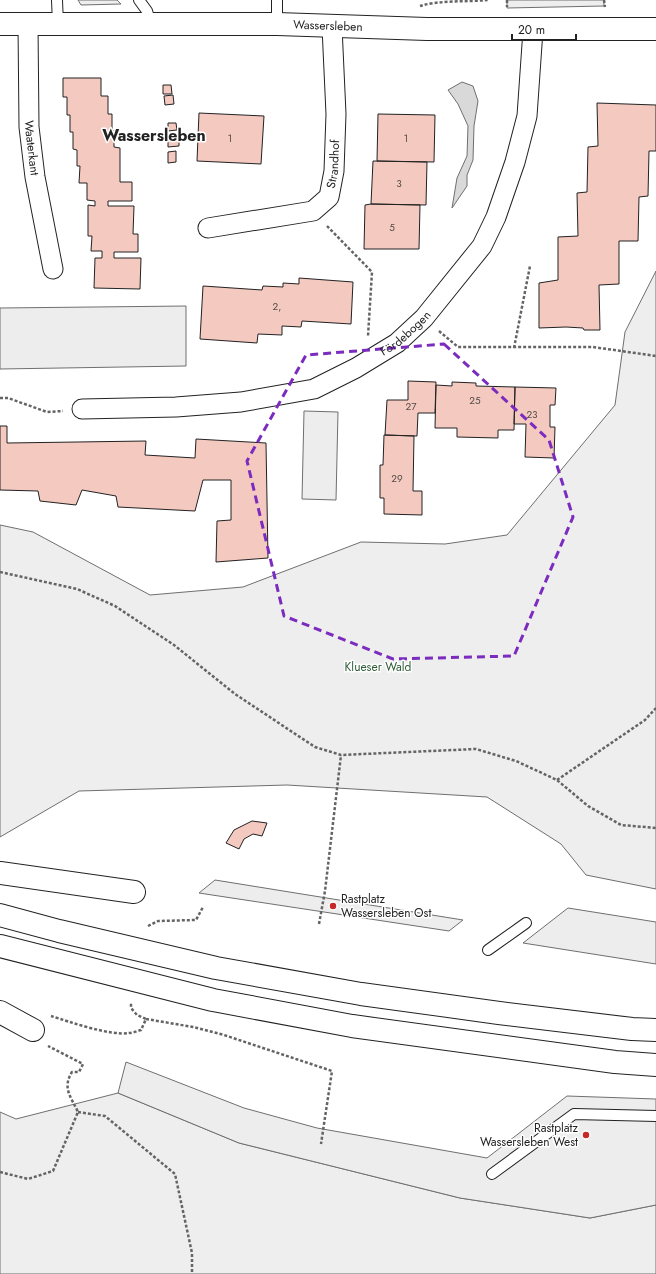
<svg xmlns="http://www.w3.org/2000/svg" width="656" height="1274" viewBox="0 0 656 1274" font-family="Jost,sans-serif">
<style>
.green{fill:#eee;stroke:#6f6f6f}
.parking{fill:#ededed;stroke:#6f6f6f}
.water{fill:#d9d9d9;stroke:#6f6f6f}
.building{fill:#f3c9c0;stroke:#222}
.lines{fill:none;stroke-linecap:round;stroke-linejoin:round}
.service-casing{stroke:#222;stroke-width:12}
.minor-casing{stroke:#222;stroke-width:21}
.tertiary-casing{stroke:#222;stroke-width:24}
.trunk-casing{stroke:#222;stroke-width:24}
.path{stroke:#646464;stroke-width:2.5;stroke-dasharray:3 2;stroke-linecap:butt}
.service{stroke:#fff;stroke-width:10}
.minor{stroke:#fff;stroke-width:19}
.tertiary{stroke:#fff;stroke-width:22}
.trunk{stroke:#fff;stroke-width:22}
.marked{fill:none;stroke:#7b2cbf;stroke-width:3;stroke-dasharray:8 5;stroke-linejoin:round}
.poi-dot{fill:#c62828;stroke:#fff;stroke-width:1.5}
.labels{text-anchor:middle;stroke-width:3;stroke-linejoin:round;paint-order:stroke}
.number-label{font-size:10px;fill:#564c4a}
.street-label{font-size:12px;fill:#222;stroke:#fff}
.park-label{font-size:12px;fill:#2f5e38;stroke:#fff}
.poi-label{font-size:12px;fill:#222;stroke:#fff;text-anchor:start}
.district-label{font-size:16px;font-weight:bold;fill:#222;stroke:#fff}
</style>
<rect width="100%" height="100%" fill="#fff"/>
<path class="green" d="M 78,0 L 117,0 L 121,4 L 81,5 Z
M 507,0 L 604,0 L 604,6 L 507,8 Z
M 656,271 L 656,889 L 586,875 L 561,844 L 487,797 L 287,785 L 79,791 L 0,837 L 0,525 L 33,532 L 150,595 L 243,587 L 361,542 L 445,544 L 507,535 L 615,405 L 625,332 Z
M 118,1093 L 239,1143 L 460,1198 L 590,1218 L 656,1205 L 656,1274 L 0,1274 L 0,1112 L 16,1119 Z"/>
<path class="parking" d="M 186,306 L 186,366 L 0,369 L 0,308 Z
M 304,411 L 338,412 L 336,500 L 302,499 Z
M 215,880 L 463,920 L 449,931 L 199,893 Z
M 568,908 L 656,922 L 656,964 L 523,943 Z
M 126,1062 L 244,1108 L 317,1128 L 487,1158 L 567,1096 L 656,1099 L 656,1205 L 590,1218 L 460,1198 L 239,1143 L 118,1093 Z"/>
<path class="water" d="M 462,82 L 473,86 L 478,101 L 474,126 L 473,160 L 467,175 L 467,186 L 452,208 L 457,178 L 467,156 L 468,126 L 458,104 L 448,90 Z"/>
<path class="building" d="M 63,78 L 101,78 L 101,96 L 108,96 L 108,114 L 112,114 L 112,131 L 114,131 L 114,147 L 120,148 L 120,182 L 132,182 L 132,201 L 108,201 L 108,206 L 134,206 L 133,234 L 138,234 L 138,252 L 114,252 L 114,258 L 141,258 L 140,289 L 94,288 L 95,258 L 102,258 L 102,251 L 91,251 L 92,236 L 88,236 L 88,205 L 95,206 L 95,201 L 87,200 L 87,183 L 79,183 L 80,166 L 77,166 L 77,150 L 73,149 L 73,132 L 70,132 L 70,115 L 67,115 L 67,97 L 63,97 Z
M 163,85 L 171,85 L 172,94 L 163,94 Z
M 173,95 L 174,104 L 165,105 L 164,96 Z
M 597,103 L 656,105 L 656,151 L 649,151 L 648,196 L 639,197 L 638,241 L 619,241 L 619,284 L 599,285 L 600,330 L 584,330 L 583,328 L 566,327 L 539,328 L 539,283 L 558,280 L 558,237 L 578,236 L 577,193 L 587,192 L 588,147 L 598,146 Z
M 199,113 L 264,116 L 261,164 L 197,161 Z
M 378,114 L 435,115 L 434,162 L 377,161 Z
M 168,123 L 176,123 L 177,130 L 168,131 Z
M 168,138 L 179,138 L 179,146 L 168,147 Z
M 176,151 L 176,162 L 168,163 L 168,152 Z
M 373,161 L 427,162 L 426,205 L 371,204 Z
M 371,204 L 420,205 L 419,249 L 364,249 L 365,205 Z
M 299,278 L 353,282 L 351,324 L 302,321 L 301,327 L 282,326 L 282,335 L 258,334 L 257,343 L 200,339 L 203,286 L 262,290 L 263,286 L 283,287 L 283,283 L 299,284 Z
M 408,381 L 436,382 L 435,413 L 418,413 L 417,436 L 385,435 L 387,400 L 408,400 Z
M 452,382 L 476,383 L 476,386 L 515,387 L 514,430 L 498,430 L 498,438 L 457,437 L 457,428 L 435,428 L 436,385 L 452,386 Z
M 515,387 L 556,388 L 555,405 L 550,405 L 550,427 L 555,427 L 554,458 L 525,457 L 526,424 L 514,424 Z
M 0,426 L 7,426 L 7,443 L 146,441 L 145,455 L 195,458 L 196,439 L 266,443 L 268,558 L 216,562 L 217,521 L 231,520 L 231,480 L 203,480 L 195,511 L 118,507 L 116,496 L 82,490 L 76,505 L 40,501 L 38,491 L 0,490 Z
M 384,435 L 414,436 L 413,491 L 422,491 L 422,515 L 384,514 L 384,498 L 380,498 L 380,465 L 383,465 Z
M 252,821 L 267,823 L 262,836 L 253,834 L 244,839 L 239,849 L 226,843 L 234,830 Z"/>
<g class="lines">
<g class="service-casing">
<path id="service" d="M 57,0 L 58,24
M 139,0 L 147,11 L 151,24
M 277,0 L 277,24
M 488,950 L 526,923
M 492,1174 L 574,1114 L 656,1116"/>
</g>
<g class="minor-casing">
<g id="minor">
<path id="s1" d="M 28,25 L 29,127 L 35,177 L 53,269"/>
<path id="s2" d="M 208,228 L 313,211 L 329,197 L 334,171 L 336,114 L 332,27"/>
<path id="s3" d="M 82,409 L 176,407 L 241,402 L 314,389 L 356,368 L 397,343 L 424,318 L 482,246 L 496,217 L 515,162 L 527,116 L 533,30"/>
</g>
</g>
<g class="tertiary-casing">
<g id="tertiary">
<path id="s4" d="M 0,24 L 277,24 L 427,29 L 656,29"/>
</g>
</g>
<g class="trunk-casing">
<path id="trunk" d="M 0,873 L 134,892
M 0,915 L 59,931 L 216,968 L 361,994 L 499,1013 L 632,1029 L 656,1030
M 0,946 L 213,1000 L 352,1026 L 615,1062 L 656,1065
M 0,1012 L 33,1030"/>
</g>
<path class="path" d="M 507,0 L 507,7
M 604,0 L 605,7
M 420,6 C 439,0 467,2 488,0
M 327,226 L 372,272 L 368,336
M 439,331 L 458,347 L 593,347 L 656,356
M 514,348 L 530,266
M 0,398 L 8,398 L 47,412 L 63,411
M 0,572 L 77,589 L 115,606 L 174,645 L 235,694 L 315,747 L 341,755 L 476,749 L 516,761 L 557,780 L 588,806 L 621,825 L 656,828
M 557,780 L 645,720 L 656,708
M 319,924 L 325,891 L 341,755
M 148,926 L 158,921 L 196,920 L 203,907
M 51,1016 C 70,1022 110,1036 129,1033 C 133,1033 137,1031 141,1030 L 146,1019 L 137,1015 L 131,1008 L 131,1002
M 146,1019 L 193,1027 L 224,1035 L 332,1071 L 321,1144
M 78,1112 L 105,1116 L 175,1174 L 192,1253 L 192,1274
M 0,1172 L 28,1179 L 53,1171 L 78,1112 C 71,1097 62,1088 72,1072 L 79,1072 L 83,1064 L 48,1046"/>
<use href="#service" class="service"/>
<use href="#minor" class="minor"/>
<use href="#tertiary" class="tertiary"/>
<use href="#trunk" class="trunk"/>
</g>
<path class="marked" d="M 444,344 L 549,440 L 573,517 L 514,656 L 393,659 L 284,616 L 247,461 L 306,355 Z"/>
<g class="poi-dot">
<circle cx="333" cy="906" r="4"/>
<circle cx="586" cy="1135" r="4"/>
</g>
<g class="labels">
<g class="number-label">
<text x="230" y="142">1</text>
<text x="406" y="142">1</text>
<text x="399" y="187">3</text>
<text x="392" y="231">5</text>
<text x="277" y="310">2,</text>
<text x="475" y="404">25</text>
<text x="411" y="410">27</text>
<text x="532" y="418">23</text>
<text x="397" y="482">29</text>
</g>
<g class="street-label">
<text dy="4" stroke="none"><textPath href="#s4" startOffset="328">Wassersleben</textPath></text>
<text dy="4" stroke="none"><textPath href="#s1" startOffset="123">Waaterkant</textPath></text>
<text dy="4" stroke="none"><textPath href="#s2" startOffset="161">Strandhof</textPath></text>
<text dy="4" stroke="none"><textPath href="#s3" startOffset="341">Fördebogen</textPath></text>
</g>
<g class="park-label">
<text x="378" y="671">Klueser Wald</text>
</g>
<g class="poi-label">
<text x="341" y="903">Rastplatz<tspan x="341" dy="14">Wassersleben Ost</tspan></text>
<text x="578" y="1132" text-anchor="end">Rastplatz<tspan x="578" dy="14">Wassersleben West</tspan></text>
</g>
<g class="district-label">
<text x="154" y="141">Wassersleben</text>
</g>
</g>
<path d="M512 34v6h64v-6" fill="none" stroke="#222222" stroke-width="2"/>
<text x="518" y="34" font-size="12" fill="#222222" stroke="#ffffff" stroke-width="3" paint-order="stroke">20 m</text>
</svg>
